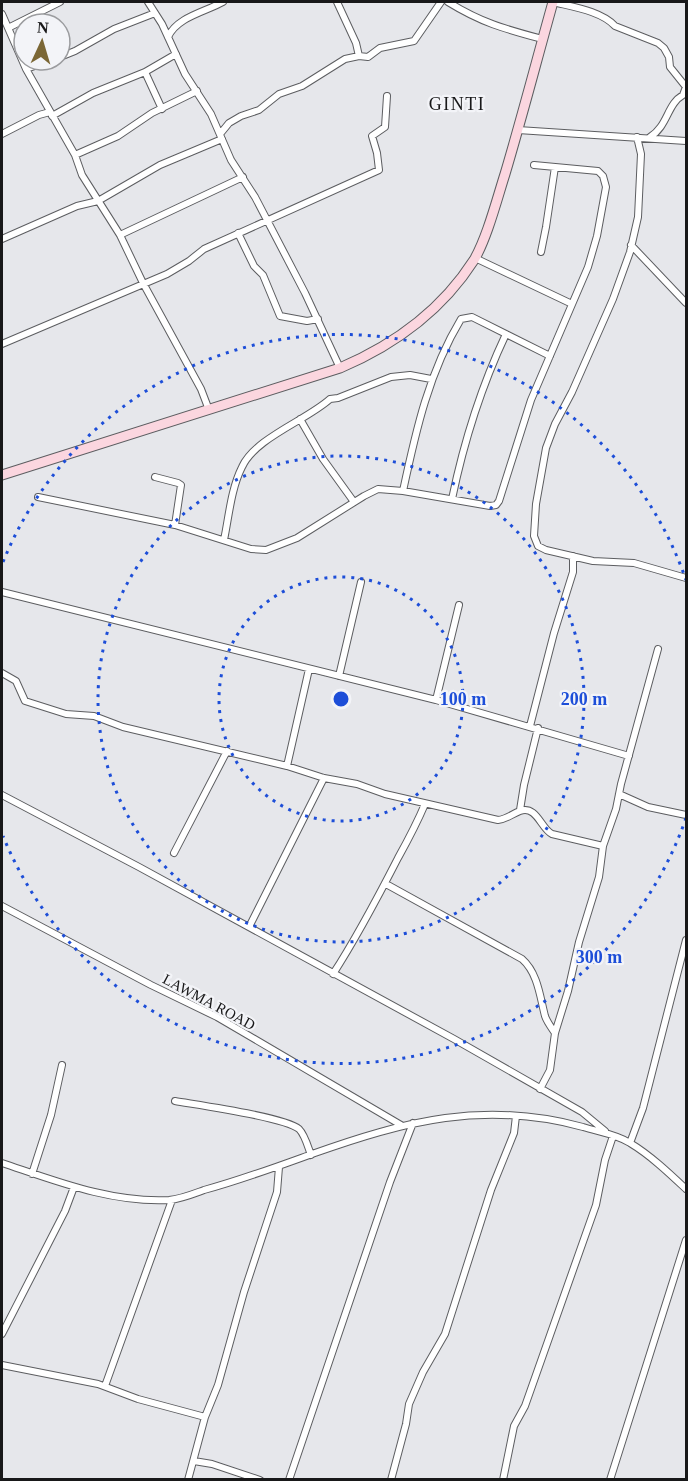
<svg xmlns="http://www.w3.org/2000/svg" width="688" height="1481" viewBox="0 0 688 1481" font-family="'Times New Roman',serif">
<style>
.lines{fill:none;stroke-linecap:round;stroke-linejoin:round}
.street-casing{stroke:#5c5d60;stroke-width:8}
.secondary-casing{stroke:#5c5d60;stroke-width:11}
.street{stroke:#fff;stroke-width:6}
.secondary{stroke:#fbd6df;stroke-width:9}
.ring{fill:none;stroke:#1d4ed8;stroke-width:3;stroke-dasharray:3 6}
.labels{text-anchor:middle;stroke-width:4.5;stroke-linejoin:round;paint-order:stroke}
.street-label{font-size:15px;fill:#181819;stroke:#f3f4f8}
.quarter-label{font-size:18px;letter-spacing:1.5px;fill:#181819;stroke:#f3f4f8}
.centre{fill:#1d4ed8;stroke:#f3f4f8;stroke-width:3}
.ring-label{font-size:18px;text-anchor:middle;font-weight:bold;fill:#1d4ed8;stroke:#f3f4f8;stroke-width:4.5;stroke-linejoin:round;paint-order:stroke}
</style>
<rect width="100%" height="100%" fill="#e6e7eb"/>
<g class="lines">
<g class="street-casing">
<path id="street" d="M 148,2 L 162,24 L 185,74 L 211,114 L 231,160 L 255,197 L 305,293 L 340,368
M 337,2 L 356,43 L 359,56
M 448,2 C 482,23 505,29 542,39
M 553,2 C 573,7 601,11 615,26 L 658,43 L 664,48 L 669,57 L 670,67 L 686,87 L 683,95 C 667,104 668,126 650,137
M 2,14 L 26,69 L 75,155 L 82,175 L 120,235 L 143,283 L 201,389 L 209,410
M 8,28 L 60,2
M 168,37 C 177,17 205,12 223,2
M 60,57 L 75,51 L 114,29 L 155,13
M 26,69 L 52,60
M 145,72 L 162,109
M 52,116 L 93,93 L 145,72 L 176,54
M 518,130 L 686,141
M 2,134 L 39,115 L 50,112
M 220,134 L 229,123 L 241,116 L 259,110 L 279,94 L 302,86 L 345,59 L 359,56 L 368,57 L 380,48 L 414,41 L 441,2
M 637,137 L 641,154 L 638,217 L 630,252 L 613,299 L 572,392 L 555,424 L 546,448 L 536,504 L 534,536 L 538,546 L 546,550 L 593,561 L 634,563 L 686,578
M 75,155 L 118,136 L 152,113 L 197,91
M 238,233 L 254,266 L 263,275 L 280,316 L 307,321 L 318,319
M 120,235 L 243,177
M 2,239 L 77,206 L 98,201 L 160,165 L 222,139
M 631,245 L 686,303
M 541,252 L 546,227 L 555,167
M 475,258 L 572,304
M 2,344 L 167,274 L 189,261 L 204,249 L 379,170 L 377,153 L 372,136 L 385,127 L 387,96
M 300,419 L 323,459 L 354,502
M 155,477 L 178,483 L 181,485 L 175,525
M 403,491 C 416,430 429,372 461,319 L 472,317 L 550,356
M 38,497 L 175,525 L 251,549 L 266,550 L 297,538 L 364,496 L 378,489 L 403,491 L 490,506 L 496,505 L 499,501 L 531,400 L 588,267 L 597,236 L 606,187 L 603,176 L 598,171 L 534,165
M 452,499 C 464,441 481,387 506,334
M 224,540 C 229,516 231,489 242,467 C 255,438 307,420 330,399 L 338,398 L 391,377 L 410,375 L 431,379
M 2,592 L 436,700 L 629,756
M 2,673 L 16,681 L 25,701 L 66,714 L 94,716 L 123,727 L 287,766 L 324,778 L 357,784 L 385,794 L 498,820 C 507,819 512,814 520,811 C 537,805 541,829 552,834 L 603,846
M 339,676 L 361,582
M 436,700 L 459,605
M 530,726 L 554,633 L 573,572 L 573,556
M 287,766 L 309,669
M 619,794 L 648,807 L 686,815
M 2,795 L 139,867 L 454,1039 L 582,1112 L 605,1131
M 520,810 L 524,785 L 538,728
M 174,853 L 227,751
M 386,884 L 522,959 C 538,973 540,997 545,1016 C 547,1022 551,1027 555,1033
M 2,906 L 151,985 L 217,1017 L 401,1125
M 249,927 L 324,778
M 333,974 C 357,937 378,897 398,858 C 408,840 417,823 425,804
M 540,1089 L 550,1070 L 555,1033 L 568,991 L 579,942 L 599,877 L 603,846 L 616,809 L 621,784 L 658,649
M 175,1101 C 198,1105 285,1117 299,1129 C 305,1135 308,1147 311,1155
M 630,1143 L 643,1108 L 686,940
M 2,1163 C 56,1181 111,1203 169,1200 C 181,1199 193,1194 204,1190 C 241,1180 276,1167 312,1154 C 405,1121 484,1100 583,1127 C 599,1132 616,1134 630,1143 C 650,1155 669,1173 686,1189
M 32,1174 L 51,1115 L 62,1065
M 2,1334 L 65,1211 L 74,1187
M 2,1365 L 98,1384 L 138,1399 L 205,1417
M 105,1386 L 172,1200
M 194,1461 L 212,1464 L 260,1480
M 188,1480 L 205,1417 L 218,1385 L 244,1292 L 277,1192 L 279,1167
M 289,1480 L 390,1182 L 413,1123
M 391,1480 L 406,1424 L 409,1404 L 423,1372 L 445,1334 L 491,1190 L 514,1133 L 516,1116
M 503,1480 L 514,1426 L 525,1406 L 596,1205 L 605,1160 L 613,1136
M 610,1480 L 686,1240"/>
</g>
<g class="secondary-casing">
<path id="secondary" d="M 2,475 L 340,368 C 394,345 442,310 474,260 C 487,238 497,199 505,174 C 522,117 537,59 553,2"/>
</g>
<use href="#street" class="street"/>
<use href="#secondary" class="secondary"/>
</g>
<g class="ring">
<circle cx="341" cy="699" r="122"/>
<circle cx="341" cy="699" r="243"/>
<path d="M686 818A365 365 0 0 1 3 836M3 562A365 365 0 0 1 686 580"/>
</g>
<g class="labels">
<g class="street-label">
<text transform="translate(209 1002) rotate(28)" y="5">LAWMA ROAD</text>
</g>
<g class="quarter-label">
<text x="457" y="110">GINTI</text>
</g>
</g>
<circle cx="341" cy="699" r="9" class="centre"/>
<g class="ring-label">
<text x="463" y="705">100 m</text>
<text x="584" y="705">200 m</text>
<text x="599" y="963">300 m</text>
</g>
<rect width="688" height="1481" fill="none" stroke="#181819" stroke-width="6"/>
<g transform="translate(42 42) rotate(4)"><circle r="28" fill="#f3f4f8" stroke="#9b9c9f" stroke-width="1.5"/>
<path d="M0-4.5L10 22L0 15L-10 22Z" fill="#7b6736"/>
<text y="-9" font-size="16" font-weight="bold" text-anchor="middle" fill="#181819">N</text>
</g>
</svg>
